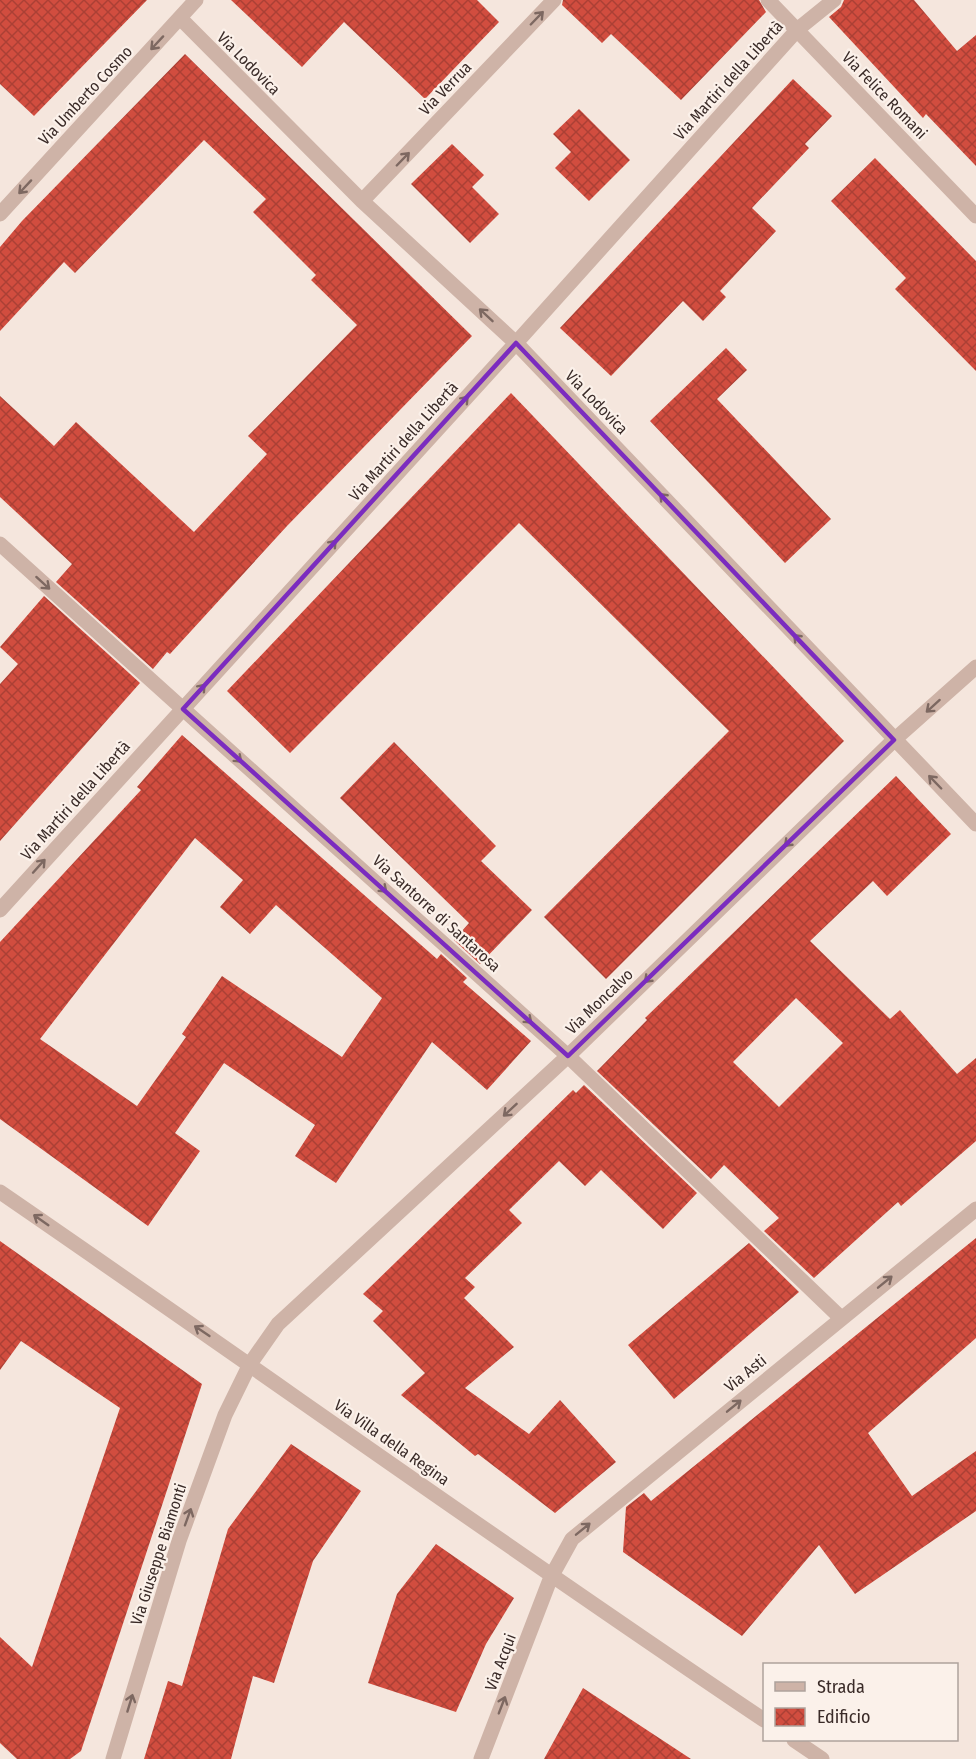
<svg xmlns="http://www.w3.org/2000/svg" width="976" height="1759" viewBox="0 0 976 1759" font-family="'Fira Sans Condensed',sans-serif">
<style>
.building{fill:url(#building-cross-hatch);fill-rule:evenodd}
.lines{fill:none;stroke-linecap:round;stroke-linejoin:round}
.minor{stroke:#ceb3a7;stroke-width:15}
.oneway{stroke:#7d6861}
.marked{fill:none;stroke:#7b2cbf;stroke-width:4.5;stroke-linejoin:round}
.labels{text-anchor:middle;stroke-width:4.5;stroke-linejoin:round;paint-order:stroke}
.street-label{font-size:16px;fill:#3a2b28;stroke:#fbf1ea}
</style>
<defs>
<pattern id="building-cross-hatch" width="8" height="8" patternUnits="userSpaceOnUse" patternTransform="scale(1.5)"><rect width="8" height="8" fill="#d14d3f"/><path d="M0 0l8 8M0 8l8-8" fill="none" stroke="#ab4035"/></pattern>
</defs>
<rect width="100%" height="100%" fill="#f5e6dd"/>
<path class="building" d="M 0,0 L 147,0 L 34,116 L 0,84 Z
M 231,0 L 477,0 L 499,22 L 425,99 L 344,22 L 302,67 Z
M 563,0 L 759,0 L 766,12 L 681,100 L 611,34 L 602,43 L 562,5 Z
M 844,0 L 914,0 L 957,51 L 976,35 L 976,166 L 926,114 L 923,118 L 829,17 L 841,7 Z
M 185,54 L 472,336 L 287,526 L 170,654 L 167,652 L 153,669 L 56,582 L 72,564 L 0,497 L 0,396 L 54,446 L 76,422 L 194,532 L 267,454 L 248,436 L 357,325 L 311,280 L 316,275 L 253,212 L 266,199 L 204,140 L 75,273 L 64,262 L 0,331 L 0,247 L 22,221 Z
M 793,79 L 832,116 L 805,144 L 809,148 L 752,208 L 776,231 L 720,291 L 726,297 L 703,321 L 683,301 L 611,376 L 560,328 Z
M 579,109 L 630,160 L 589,201 L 555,168 L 571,152 L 553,134 Z
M 452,144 L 484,175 L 472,187 L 499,214 L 470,243 L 411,184 Z
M 875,158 L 976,261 L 976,371 L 895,289 L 906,278 L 831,201 Z
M 726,348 L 747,370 L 717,399 L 831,519 L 785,563 L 650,421 Z
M 511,393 L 844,741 L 606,979 L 544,917 L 729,731 L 519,523 L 290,753 L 227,691 Z
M 44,596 L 140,683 L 0,841 L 0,684 L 18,664 L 0,647 Z
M 182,735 L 437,959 L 441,954 L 467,978 L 463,982 L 531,1041 L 487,1090 L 432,1042 L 336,1183 L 295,1156 L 315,1125 L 224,1063 L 175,1133 L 200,1151 L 148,1226 L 0,1119 L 0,942 L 141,790 L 137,787 ZM 195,838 L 243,880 L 220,907 L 250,934 L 276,905 L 382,998 L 342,1057 L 222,976 L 182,1034 L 186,1037 L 137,1106 L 40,1039 Z
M 394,742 L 496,846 L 481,861 L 532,910 L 480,964 L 454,940 L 469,923 L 340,798 Z
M 896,776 L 951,834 L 887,896 L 873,881 L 810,941 L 890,1019 L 900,1010 L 957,1074 L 976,1058 L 976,1141 L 901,1206 L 898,1202 L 814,1278 L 764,1231 L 779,1218 L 724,1165 L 711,1179 L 597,1071 L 647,1020 L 645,1018 ZM 796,998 L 843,1043 L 779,1107 L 733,1062 Z
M 584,1085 L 697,1193 L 663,1229 L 601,1170 L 585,1186 L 559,1161 L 509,1210 L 522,1223 L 465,1278 L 475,1287 L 464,1298 L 514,1347 L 465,1388 L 529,1434 L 560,1400 L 616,1462 L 555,1513 L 478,1454 L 475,1456 L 401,1395 L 425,1373 L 373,1321 L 383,1311 L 363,1294 L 573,1090 L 576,1093 Z
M 976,1238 L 976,1338 L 868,1433 L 912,1496 L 976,1451 L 976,1511 L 855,1594 L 819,1545 L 742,1636 L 623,1552 L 626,1507 L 644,1493 L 651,1501 Z
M 0,1241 L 202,1384 L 81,1751 L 70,1759 L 17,1759 L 0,1743 L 0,1637 L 32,1667 L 120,1408 L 21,1341 L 0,1370 Z
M 749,1243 L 799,1292 L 674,1399 L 628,1345 Z
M 291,1444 L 361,1491 L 313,1561 L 274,1683 L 253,1676 L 231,1759 L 144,1759 L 168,1681 L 182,1686 L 228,1529 Z
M 436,1544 L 514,1598 L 486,1644 L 456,1712 L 368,1683 L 397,1594 Z
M 583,1688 L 691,1759 L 544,1759 Z"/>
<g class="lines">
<path class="minor" d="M 768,0 L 976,216
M 180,18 L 362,201 L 516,343 L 976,824
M 362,201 L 554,0
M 0,214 L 196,0
M 0,544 L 568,1056 L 841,1318
M 0,910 L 516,343 L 798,29 L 834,0
M 0,1192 C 255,1367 507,1548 764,1720
M 794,1740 L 822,1759
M 113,1759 L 179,1541 L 225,1415 L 250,1364 L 278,1324 L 568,1056 L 894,740 L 976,667
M 481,1759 L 551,1577 L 572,1539 L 976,1209"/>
</g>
<defs><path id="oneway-shaft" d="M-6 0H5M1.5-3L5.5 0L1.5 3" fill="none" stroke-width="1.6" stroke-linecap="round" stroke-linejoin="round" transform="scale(1.5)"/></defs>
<g class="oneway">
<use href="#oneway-shaft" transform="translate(537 18) rotate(-46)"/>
<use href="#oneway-shaft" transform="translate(157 43) rotate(133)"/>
<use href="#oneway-shaft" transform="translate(403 159) rotate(-46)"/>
<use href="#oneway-shaft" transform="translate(25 187) rotate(133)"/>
<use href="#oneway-shaft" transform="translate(486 315) rotate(-137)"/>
<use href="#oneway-shaft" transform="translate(462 403) rotate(-48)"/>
<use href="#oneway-shaft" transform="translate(666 500) rotate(-134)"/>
<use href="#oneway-shaft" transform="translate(330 547) rotate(-48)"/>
<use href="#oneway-shaft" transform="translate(43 583) rotate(42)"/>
<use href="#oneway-shaft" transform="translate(800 641) rotate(-134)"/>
<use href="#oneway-shaft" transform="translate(199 691) rotate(-48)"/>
<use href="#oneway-shaft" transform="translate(933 706) rotate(138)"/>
<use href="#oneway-shaft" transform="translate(235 756) rotate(42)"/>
<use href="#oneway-shaft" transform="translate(935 782) rotate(-134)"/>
<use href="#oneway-shaft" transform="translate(791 840) rotate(136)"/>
<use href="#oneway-shaft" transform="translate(39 866) rotate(-48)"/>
<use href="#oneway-shaft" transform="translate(380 886) rotate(42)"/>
<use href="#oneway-shaft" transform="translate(651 976) rotate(136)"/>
<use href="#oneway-shaft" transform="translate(525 1017) rotate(42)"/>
<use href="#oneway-shaft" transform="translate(510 1110) rotate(137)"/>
<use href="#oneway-shaft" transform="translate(41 1220) rotate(-145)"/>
<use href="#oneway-shaft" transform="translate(885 1282) rotate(-39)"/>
<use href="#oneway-shaft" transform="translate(202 1331) rotate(-146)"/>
<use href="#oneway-shaft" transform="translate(734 1406) rotate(-39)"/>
<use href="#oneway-shaft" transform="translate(188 1517) rotate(-70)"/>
<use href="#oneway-shaft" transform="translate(583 1529) rotate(-39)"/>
<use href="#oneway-shaft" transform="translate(130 1703) rotate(-73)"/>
<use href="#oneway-shaft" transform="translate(502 1705) rotate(-69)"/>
</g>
<path class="marked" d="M 516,343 L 894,740 L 568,1056 L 183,709 Z"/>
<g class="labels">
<g class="street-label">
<text transform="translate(249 63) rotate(45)" y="6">Via Lodovica</text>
<text transform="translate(728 80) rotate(-48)" y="6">Via Martiri della Libertà</text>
<text transform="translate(445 88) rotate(-46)" y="6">Via Verrua</text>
<text transform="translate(85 95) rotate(-47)" y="6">Via Umberto Cosmo</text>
<text transform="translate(885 95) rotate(46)" y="6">Via Felice Romani</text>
<text transform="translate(597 402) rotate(46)" y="6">Via Lodovica</text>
<text transform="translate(403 441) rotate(-48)" y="6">Via Martiri della Libertà</text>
<text transform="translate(75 800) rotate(-48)" y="6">Via Martiri della Libertà</text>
<text transform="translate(437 913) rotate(42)" y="6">Via Santorre di Santarosa</text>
<text transform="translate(599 1001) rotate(-44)" y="6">Via Moncalvo</text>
<text transform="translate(745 1373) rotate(-39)" y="6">Via Asti</text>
<text transform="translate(392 1442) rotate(35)" y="6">Via Villa della Regina</text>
<text transform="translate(158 1554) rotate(-72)" y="6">Via Giuseppe Biamonti</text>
<text transform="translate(500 1662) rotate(-69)" y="6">Via Acqui</text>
</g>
</g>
<rect x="763" y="1663" width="195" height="78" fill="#fbf1ea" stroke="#aea29c" stroke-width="1.5"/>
<rect x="775" y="1682" width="30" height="9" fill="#ceb3a7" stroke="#aea29c" stroke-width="1.5"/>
<text x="817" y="1693" font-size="18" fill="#3a2b28">Strada</text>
<rect x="775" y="1708" width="30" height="18" fill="url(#building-cross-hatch)" stroke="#aea29c" stroke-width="1.5"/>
<text x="817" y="1723" font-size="18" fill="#3a2b28">Edificio</text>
</svg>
